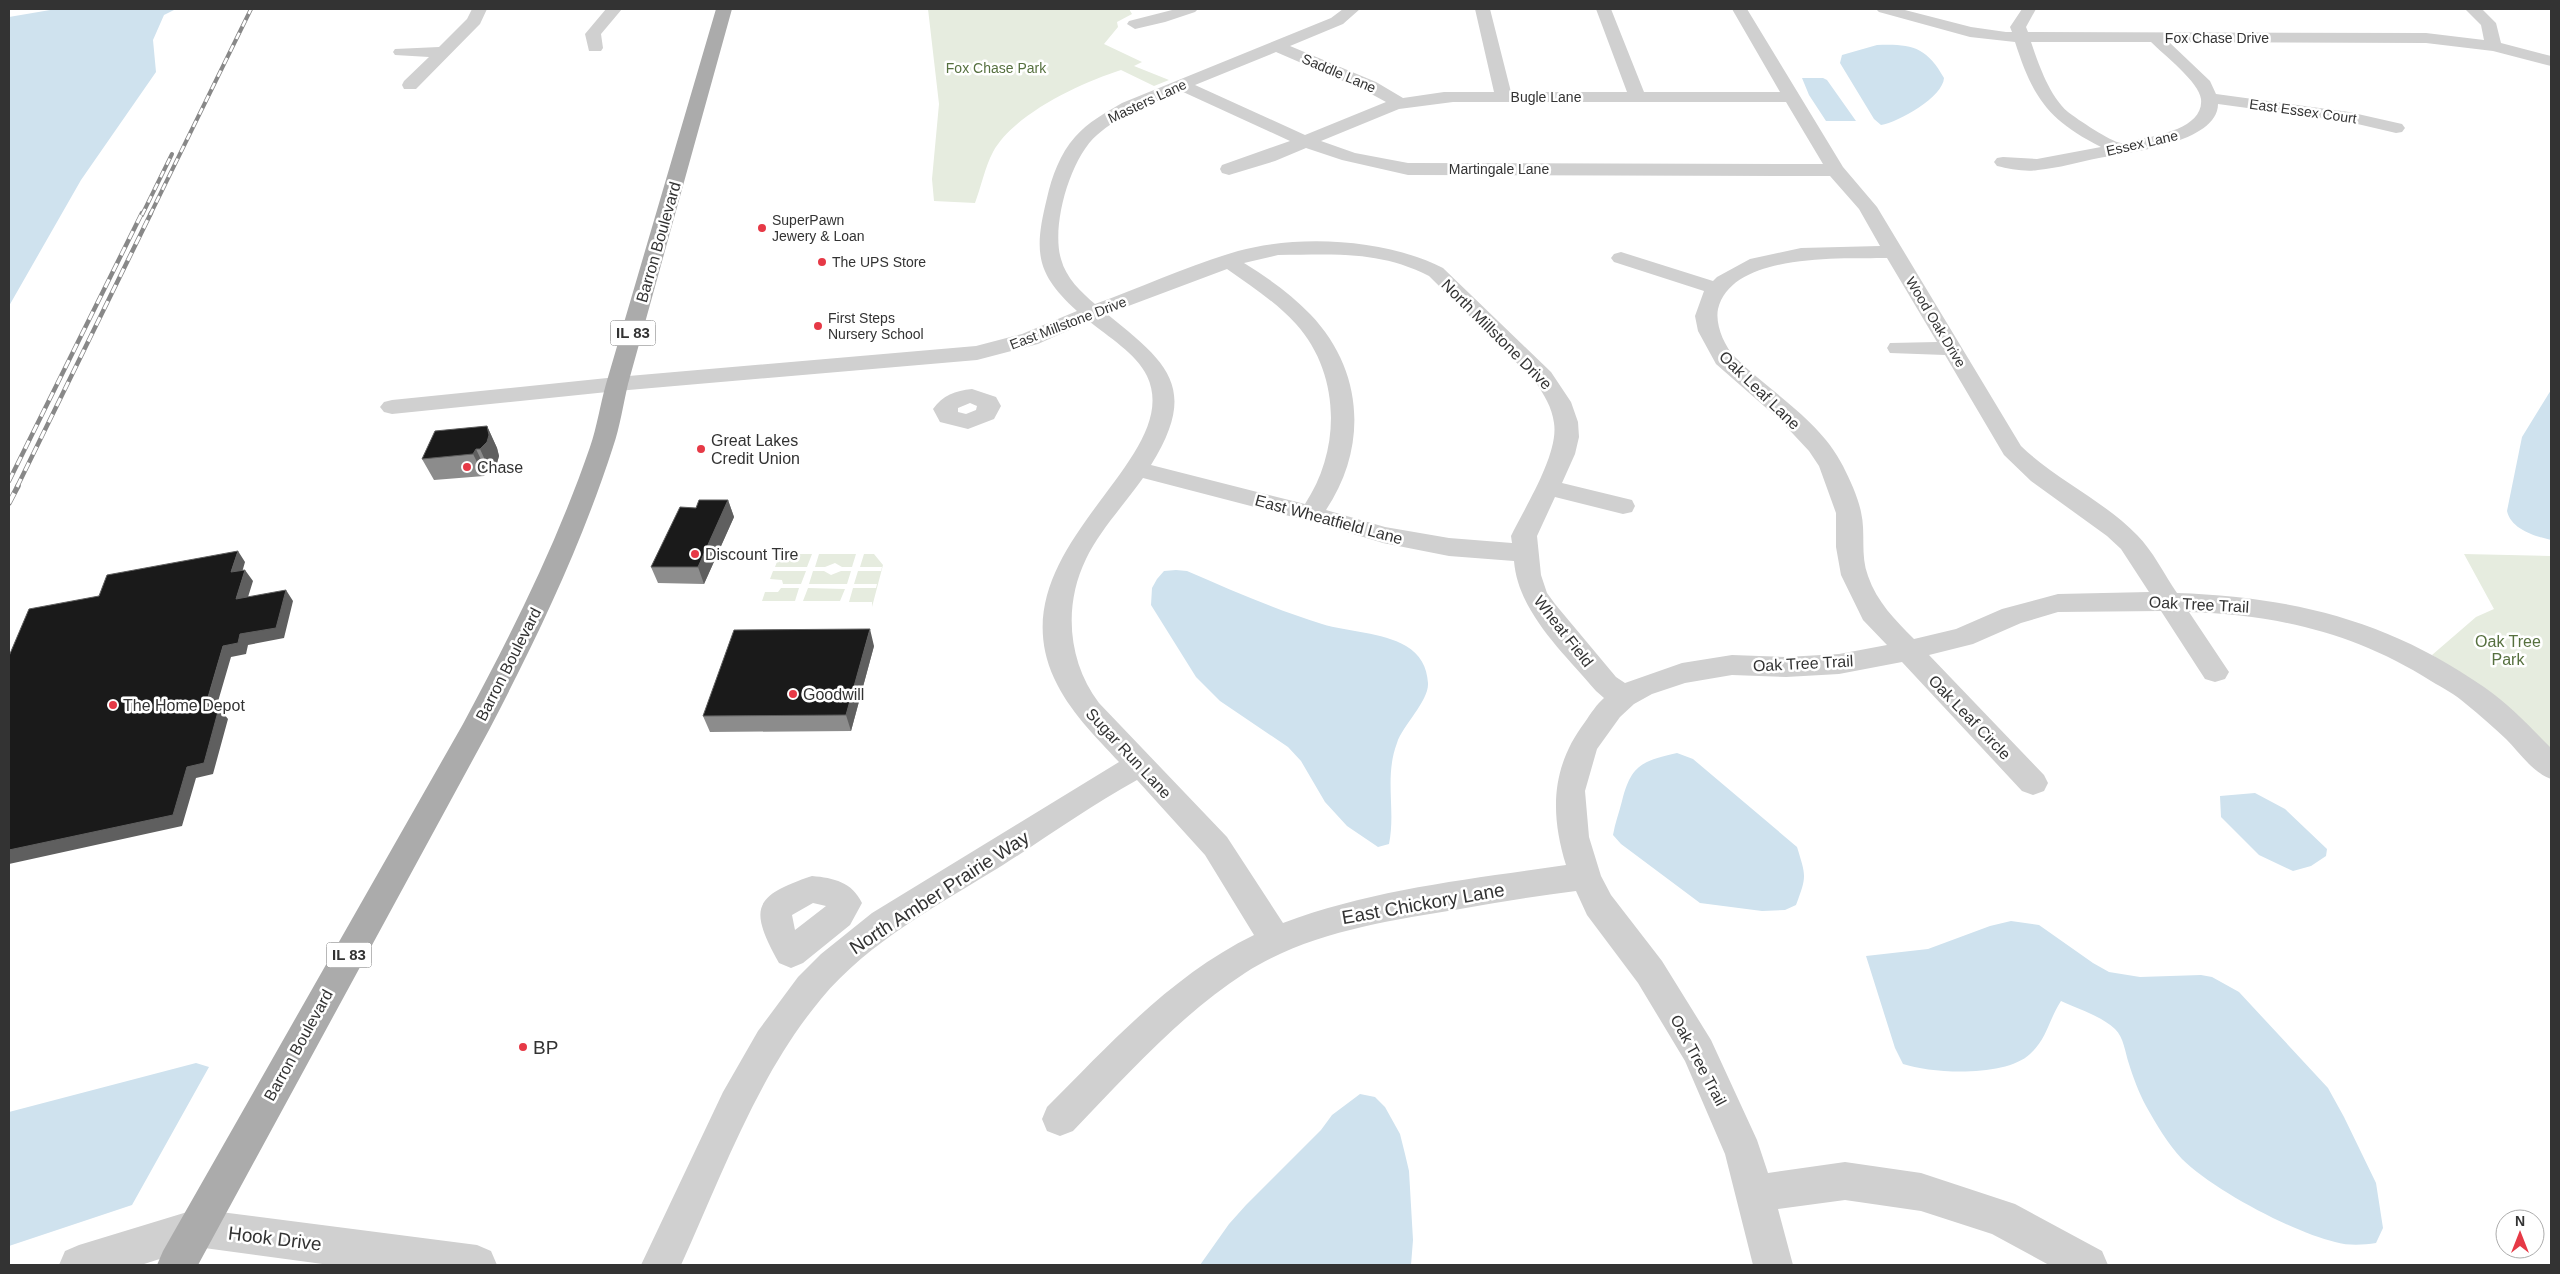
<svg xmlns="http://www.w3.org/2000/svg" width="2560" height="1274" viewBox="0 0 2560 1274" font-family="Arial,sans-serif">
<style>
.green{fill:#e6ecdf}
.water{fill:#cfe2ee}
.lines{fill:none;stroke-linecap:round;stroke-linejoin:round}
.minor{fill:#d0d0d0;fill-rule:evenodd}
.major{fill:#ababab;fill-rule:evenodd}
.rail-far2-casing{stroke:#888;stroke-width:4}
.rail-far1-casing{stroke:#888;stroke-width:4.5}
.rail-casing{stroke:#888;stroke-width:5.5}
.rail-far2{stroke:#fff;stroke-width:2.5;stroke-dasharray:7;stroke-linecap:butt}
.rail-far1{stroke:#fff;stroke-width:3;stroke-dasharray:9;stroke-linecap:butt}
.rail{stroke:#fff;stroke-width:4;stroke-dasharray:11;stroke-linecap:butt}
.wall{fill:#8c8c8c}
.shaded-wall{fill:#5f5f5f}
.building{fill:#1a1a1a;stroke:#5f5f5f}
.poi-dot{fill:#e63946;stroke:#fff;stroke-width:2}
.labels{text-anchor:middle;stroke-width:5;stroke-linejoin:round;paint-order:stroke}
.far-street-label{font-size:14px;fill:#333;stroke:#fff}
.far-park-label{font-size:14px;fill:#56703f;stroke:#fff}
.far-poi-label{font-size:14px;fill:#333;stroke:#fff;text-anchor:start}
.shield{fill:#fff;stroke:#707070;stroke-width:1}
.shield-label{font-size:15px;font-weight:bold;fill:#333}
.street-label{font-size:16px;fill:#333;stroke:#fff}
.poi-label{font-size:16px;fill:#333;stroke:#fff;text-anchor:start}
.park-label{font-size:16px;fill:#56703f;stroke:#fff}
.near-street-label{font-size:19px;fill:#333;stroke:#fff}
.near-poi-label{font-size:19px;fill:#333;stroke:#fff;text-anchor:start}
</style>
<rect width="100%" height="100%" fill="#fff"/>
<path class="green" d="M 928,9 L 1129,9 L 1132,14 L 1117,22 L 1118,27 L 1104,44 L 1142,62 L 1134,66 L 1169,80 L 1154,86 L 1121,70 C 1080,83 1014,114 993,152 C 985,167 981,187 975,203 L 934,201 L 932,179 L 939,104 Z
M 780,554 L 812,554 L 807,567 L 775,567 Z
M 819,554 L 856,554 L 852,567 L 842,567 L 835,563 L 825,567 L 815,567 Z
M 864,554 L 874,554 L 883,565 L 872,607 L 872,602 L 849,602 L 853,588 L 876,588 L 877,584 L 854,584 L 858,571 L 881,571 L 882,567 L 860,567 Z
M 2464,554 L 2551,556 L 2551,751 L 2482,687 L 2432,655 L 2476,617 L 2494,609 Z
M 773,571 L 806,571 L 801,584 L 783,584 L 782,580 L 770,579 Z
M 813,571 L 824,571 L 831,575 L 841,571 L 851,571 L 847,584 L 809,584 Z
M 781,588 L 799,588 L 795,601 L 762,601 L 765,592 L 778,592 Z
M 808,588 L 845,589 L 840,601 L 803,601 Z"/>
<path class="water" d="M 56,9 L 176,9 L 164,15 L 153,40 L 156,72 L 81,180 L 9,306 L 9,17 Z
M 1877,45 C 1911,44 1926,46 1944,78 C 1943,97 1899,122 1881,125 L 1874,119 L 1840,63 L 1842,55 Z
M 1802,78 L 1823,78 L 1827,80 L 1856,121 L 1826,121 L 1809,95 Z
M 2551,390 L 2551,540 C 2534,536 2511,529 2507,511 L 2522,437 Z
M 1176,570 L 1187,571 C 1231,590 1276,610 1322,624 C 1348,632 1382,632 1406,646 C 1420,654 1427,667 1428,683 C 1429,701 1403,725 1397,743 C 1384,777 1396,810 1389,844 L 1378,847 L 1347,826 L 1325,802 L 1301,761 L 1288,747 L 1220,701 L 1196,677 L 1151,605 L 1152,588 L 1157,579 L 1164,571 Z
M 1677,753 L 1693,759 L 1797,847 C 1806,876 1807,876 1796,905 L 1785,910 L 1762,911 L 1700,903 L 1621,844 L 1613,835 C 1615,823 1619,813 1622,801 C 1631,765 1642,761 1677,753 Z
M 2255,793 L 2285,809 L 2327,849 L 2326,856 L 2311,866 L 2293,871 L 2259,855 L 2221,817 L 2220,796 Z
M 2011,921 L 2039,925 L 2093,963 L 2109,972 L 2140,977 L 2201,975 L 2212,977 L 2239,992 L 2328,1088 L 2344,1117 L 2376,1183 L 2383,1228 L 2376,1243 C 2363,1245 2349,1246 2335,1242 C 2293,1232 2213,1190 2182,1159 C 2168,1144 2156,1124 2146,1106 C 2139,1093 2133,1077 2129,1064 C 2125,1052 2124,1038 2115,1029 C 2101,1016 2078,1009 2061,1001 C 2049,1019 2047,1039 2030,1054 C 2006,1077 1933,1074 1903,1064 L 1895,1048 L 1866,956 L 1928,949 L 1990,926 Z
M 196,1063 L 209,1067 L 132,1205 L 9,1246 L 9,1112 Z
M 1360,1094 L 1375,1097 L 1385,1107 L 1400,1134 L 1405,1154 L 1409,1171 L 1413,1240 L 1411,1265 L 1200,1265 L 1229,1224 L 1246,1205 L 1321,1130 L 1332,1115 Z"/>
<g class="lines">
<path class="minor" d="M 472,9 L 487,9 L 480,24 L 416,89 L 404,89 L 402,85 L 404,81 L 429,57 L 395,55 L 393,52 L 395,49 L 439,47 L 467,19 Z
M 606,9 L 622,9 L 601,34 L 603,48 L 601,51 L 589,51 L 585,34 Z
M 1176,9 L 1198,9 L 1195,12 L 1165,22 L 1135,29 L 1127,24 L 1129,21 Z
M 1343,9 L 1360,9 L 1343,24 L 1290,46 L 1376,82 L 1403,98 L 1444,92 L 1494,92 L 1475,9 L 1490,9 L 1511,92 L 1627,92 L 1596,9 L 1611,9 L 1644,92 L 1780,92 L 1732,9 L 1747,9 L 1843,167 L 1877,207 L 2021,446 C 2056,480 2103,500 2137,535 C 2153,551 2164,574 2177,593 C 2292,597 2388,620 2484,687 C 2509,704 2530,727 2551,748 L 2551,779 C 2532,772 2520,753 2506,739 C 2493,727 2480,715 2466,704 C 2456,695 2443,688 2431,681 C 2355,633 2278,615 2189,612 L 2229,672 L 2225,679 L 2215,682 L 2205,679 L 2161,611 L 2058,612 L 2021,623 L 1973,644 L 1929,655 L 2044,775 L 2048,783 L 2044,791 L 2033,795 L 2022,791 L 1902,662 L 1839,674 L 1786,677 L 1732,675 L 1685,683 L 1652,694 L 1634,704 L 1620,717 L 1597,749 L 1585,791 L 1589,837 L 1601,876 L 1611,895 L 1662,961 L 1711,1040 L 1757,1140 L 1768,1173 L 1845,1162 L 1921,1173 L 2015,1204 L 2102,1251 L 2108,1265 L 2049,1265 L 1992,1234 L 1921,1211 L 1845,1200 L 1778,1209 L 1793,1265 L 1753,1265 L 1725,1154 L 1685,1061 L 1638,983 L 1587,915 L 1576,891 C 1537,896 1499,902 1460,909 C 1387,921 1309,932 1245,973 C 1179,1016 1127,1075 1073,1131 L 1060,1136 L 1047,1131 L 1042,1119 L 1047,1107 C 1111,1043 1172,975 1254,935 L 1205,855 L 1137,780 C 1090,806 1047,837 1003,865 C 940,904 869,941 821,999 C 757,1076 722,1175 681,1265 L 641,1265 L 723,1092 L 758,1031 L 798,977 L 821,954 L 872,913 L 1119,762 C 1095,736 1069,711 1054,678 C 995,548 1187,461 1147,376 C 1136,353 1108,337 1089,321 L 1038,344 L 977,360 L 617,391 L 392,414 L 384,412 L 380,407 L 384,402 L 392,400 L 617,377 L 976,346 L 1022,334 L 1077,311 C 1035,273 1034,251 1047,198 C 1052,176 1060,154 1075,137 C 1088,122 1105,113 1122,103 L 1331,18 ZM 1276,52 L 1364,90 L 1386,102 L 1305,135 L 1195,85 ZM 1181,91 L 1290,141 L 1222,165 L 1220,169 L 1222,173 L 1229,175 L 1275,161 L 1306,148 L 1342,160 L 1408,175 L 1830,176 L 1859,209 L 1880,246 L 1801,248 L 1750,259 L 1717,277 L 1713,281 L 1621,252 L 1614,254 L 1611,258 L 1614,262 L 1704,291 L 1695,316 L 1698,331 L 1716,364 L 1780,420 L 1809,451 L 1819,466 L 1836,513 L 1836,547 L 1841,575 L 1863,620 L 1887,645 L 1839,654 L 1786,657 L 1732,655 L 1682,663 L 1625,683 L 1616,677 L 1555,604 L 1547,593 L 1541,575 L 1537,536 L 1555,497 L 1623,514 L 1632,512 L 1635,506 L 1632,500 L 1562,483 L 1575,454 L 1579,437 L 1578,422 L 1571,402 L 1551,372 L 1443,268 C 1386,239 1300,234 1238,251 C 1190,265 1142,287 1095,304 C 1081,292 1066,278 1061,259 C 1051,226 1070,158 1097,135 C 1121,114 1151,104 1181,91 ZM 1453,102 L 1786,102 L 1823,164 L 1408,163 L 1355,153 L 1321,141 L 1399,109 ZM 1278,255 C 1334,255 1377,250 1429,276 L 1535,381 C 1544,395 1552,407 1554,423 C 1559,454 1525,507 1511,536 L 1512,543 L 1449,538 L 1385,527 L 1326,510 C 1368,447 1364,370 1310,314 C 1291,294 1268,278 1244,263 ZM 1887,258 L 1937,342 L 1890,343 L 1887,348 L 1890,353 L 1945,355 L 2004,455 L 2031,481 L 2107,536 L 2121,549 L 2149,592 L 2058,594 L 2002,609 L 1956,629 L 1914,639 C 1895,620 1877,602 1868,576 C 1860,555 1866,533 1861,512 C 1858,497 1850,480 1843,466 C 1820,420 1771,393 1735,357 C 1724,346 1715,324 1718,309 C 1732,252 1842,259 1887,258 ZM 1227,269 C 1251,286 1276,302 1296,324 C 1341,374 1341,450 1305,504 L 1151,465 C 1199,388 1168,363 1107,314 ZM 1143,478 L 1324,525 L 1383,543 L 1449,556 L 1514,561 C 1518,612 1564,653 1596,691 L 1604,698 C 1597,704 1591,713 1585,722 C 1551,767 1550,813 1566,865 C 1471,879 1373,889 1283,923 L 1227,837 L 1099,703 C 1068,662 1063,606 1086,559 C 1100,530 1124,505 1143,478 Z
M 1876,9 L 1901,9 L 1971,27 L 2006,32 L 2012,32 L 2010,27 L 2022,9 L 2036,9 L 2026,27 L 2028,32 L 2426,33 L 2484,40 L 2481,25 L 2465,9 L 2482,9 L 2496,23 L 2501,43 L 2551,56 L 2551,66 L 2493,51 L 2426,43 L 2169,42 L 2210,81 L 2216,94 L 2349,112 L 2402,124 L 2405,128 L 2402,132 L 2396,133 L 2349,122 L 2218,104 C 2218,143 2127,153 2099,158 C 2079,162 2059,168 2038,170 C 2026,172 2009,169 1997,166 L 1994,162 L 1997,158 L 2003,157 L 2037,159 L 2101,147 C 2048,120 2033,98 2015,42 L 1970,37 L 1879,12 ZM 2031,42 L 2151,42 C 2164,55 2199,82 2201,99 C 2204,127 2160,135 2140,139 C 2134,140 2126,144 2121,143 C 2111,142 2077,119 2068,112 C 2049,95 2039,65 2031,42 Z
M 972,389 L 996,397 L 1001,406 L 994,419 L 968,429 L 940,422 L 933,409 C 943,395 955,391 972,389 ZM 970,403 L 977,406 L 976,410 L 966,414 L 958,412 L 958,408 Z
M 812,876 C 834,878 852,882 862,903 L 850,925 L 803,963 L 791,968 L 779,963 C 749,909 752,896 812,876 ZM 813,903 L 826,906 L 795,930 L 792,915 Z
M 197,1209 L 477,1245 L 491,1251 L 497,1265 L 330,1265 L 197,1247 L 141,1265 L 59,1265 L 65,1251 L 79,1245 Z"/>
<path class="major" d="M 716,9 L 732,9 L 628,384 C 623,405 620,427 613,447 C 581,546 537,638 489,730 L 198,1265 L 157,1265 L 163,1251 L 463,724 C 511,635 557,543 590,447 C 597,427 600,405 606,384 Z"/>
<g class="rail-far2-casing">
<path id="rail-far2" d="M 142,215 L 172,154
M 150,215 L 251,9"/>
</g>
<g class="rail-far1-casing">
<path id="rail-far1" d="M 9,481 L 142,213
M 17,487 L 151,213"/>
</g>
<g class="rail-casing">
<path id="rail" d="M 9,503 L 18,486"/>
</g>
<use href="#rail-far2" class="rail-far2"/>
<use href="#rail-far1" class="rail-far1"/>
<use href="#rail" class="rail"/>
</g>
<path class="wall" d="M 487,426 L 497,448 L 499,456 L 497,463 L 490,471 L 486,470 L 484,476 L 434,480 L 422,459 Z
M 728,500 L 734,517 L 704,584 L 658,583 L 651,567 L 696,508 Z
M 874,646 L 851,731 L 710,732 L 703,716 Z"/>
<path class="shaded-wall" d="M 487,426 L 497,448 L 499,456 L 497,463 L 490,471 L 480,449 Z
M 476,449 L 486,470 L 484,476 L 473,454 Z
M 728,500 L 734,517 L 704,584 L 698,567 Z
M 238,551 L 245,562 L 239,583 L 231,572 Z
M 245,570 L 253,581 L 244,610 L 236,599 Z
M 286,590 L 293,601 L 284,638 L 248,645 L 246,654 L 231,657 L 212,722 L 204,711 L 223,646 L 240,634 Z
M 870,629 L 874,646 L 851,731 L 846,715 Z
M 219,708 L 228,719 L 213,774 L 196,778 L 182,826 L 9,864 L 9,850 L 187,767 Z"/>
<path class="building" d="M 487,426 L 489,435 L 487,442 L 480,449 L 476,449 L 473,454 L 422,459 L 435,431 Z
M 699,500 L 728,500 L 698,567 L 651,567 L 680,507 L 696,508 Z
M 238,551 L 231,572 L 245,570 L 236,599 L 286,590 L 276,628 L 240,634 L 238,643 L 223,646 L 204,711 L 219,708 L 204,763 L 187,767 L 173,815 L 9,850 L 9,656 L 29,609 L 99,596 L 107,575 Z
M 870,629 L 846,715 L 703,716 L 734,630 Z"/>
<g class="poi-dot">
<circle cx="762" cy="228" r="5"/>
<circle cx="822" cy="262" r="5"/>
<circle cx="818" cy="326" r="5"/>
<circle cx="701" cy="449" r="5"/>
<circle cx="467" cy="467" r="5"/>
<circle cx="695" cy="554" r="5"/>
<circle cx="793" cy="694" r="5"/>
<circle cx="113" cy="705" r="5"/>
<circle cx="523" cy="1047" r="5"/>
</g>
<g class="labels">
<g class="far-street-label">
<text x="2217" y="43">Fox Chase Drive</text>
<text transform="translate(1339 73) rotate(23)" y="5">Saddle Lane</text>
<text x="1546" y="102">Bugle Lane</text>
<text transform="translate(1147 101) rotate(-25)" y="5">Masters Lane</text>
<text transform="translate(2303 111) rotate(8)" y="5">East Essex Court</text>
<text transform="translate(2142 143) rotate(-13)" y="5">Essex Lane</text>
<text x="1499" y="174">Martingale Lane</text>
<text transform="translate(1936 322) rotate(59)" y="5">Wood Oak Drive</text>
<text transform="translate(1068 323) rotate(-21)" y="5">East Millstone Drive</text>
</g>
<g class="far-park-label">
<text x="996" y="73">Fox Chase Park</text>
</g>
<g class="far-poi-label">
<text x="772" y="225">SuperPawn<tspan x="772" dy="16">Jewery &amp; Loan</tspan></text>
<text x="832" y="267">The UPS Store</text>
<text x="828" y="323">First Steps<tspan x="828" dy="16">Nursery School</tspan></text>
</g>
<g class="shield">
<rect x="610.5" y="320.5" width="45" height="25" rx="4"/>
<rect x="326.5" y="942.5" width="45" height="25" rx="4"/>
</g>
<g class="shield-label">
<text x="633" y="338">IL 83</text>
<text x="349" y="960">IL 83</text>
</g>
<g class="street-label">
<text transform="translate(658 242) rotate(-74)" y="6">Barron Boulevard</text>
<text transform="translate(1497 334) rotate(45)" y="6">North Millstone Drive</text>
<text transform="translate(1760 390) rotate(44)" y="6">Oak Leaf Lane</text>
<text transform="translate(1329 519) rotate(15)" y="6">East Wheatfield Lane</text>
<text transform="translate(2199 604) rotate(3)" y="6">Oak Tree Trail</text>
<text transform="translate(1564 631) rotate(52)" y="6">Wheat Field</text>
<text transform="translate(1803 663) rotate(-3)" y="6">Oak Tree Trail</text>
<text transform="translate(508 664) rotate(-63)" y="6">Barron Boulevard</text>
<text transform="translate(1970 717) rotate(46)" y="6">Oak Leaf Circle</text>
<text transform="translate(1129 753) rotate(47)" y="6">Sugar Run Lane</text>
<text transform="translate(298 1045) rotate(-61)" y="6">Barron Boulevard</text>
<text transform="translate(1699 1060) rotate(62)" y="6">Oak Tree Trail</text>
</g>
<g class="poi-label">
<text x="711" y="446">Great Lakes<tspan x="711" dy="18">Credit Union</tspan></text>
<text x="477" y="473">Chase</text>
<text x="705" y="560">Discount Tire</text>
<text x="803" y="700">Goodwill</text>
<text x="123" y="711">The Home Depot</text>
</g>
<g class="park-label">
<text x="2508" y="647">Oak Tree<tspan x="2508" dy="18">Park</tspan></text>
</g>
<g class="near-street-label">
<text transform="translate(939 892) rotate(-33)" y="7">North Amber Prairie Way</text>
<text transform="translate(1423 903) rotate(-10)" y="7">East Chickory Lane</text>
<text transform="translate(275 1238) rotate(7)" y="7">Hook Drive</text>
</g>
<g class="near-poi-label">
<text x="533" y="1054">BP</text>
</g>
</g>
<rect width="2560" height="1274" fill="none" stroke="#333333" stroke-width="20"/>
<g transform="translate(2520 1234)"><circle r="24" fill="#ffffff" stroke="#adadad"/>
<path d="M0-4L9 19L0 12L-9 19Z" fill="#e63946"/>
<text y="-8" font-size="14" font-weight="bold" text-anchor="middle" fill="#333333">N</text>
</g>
</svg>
